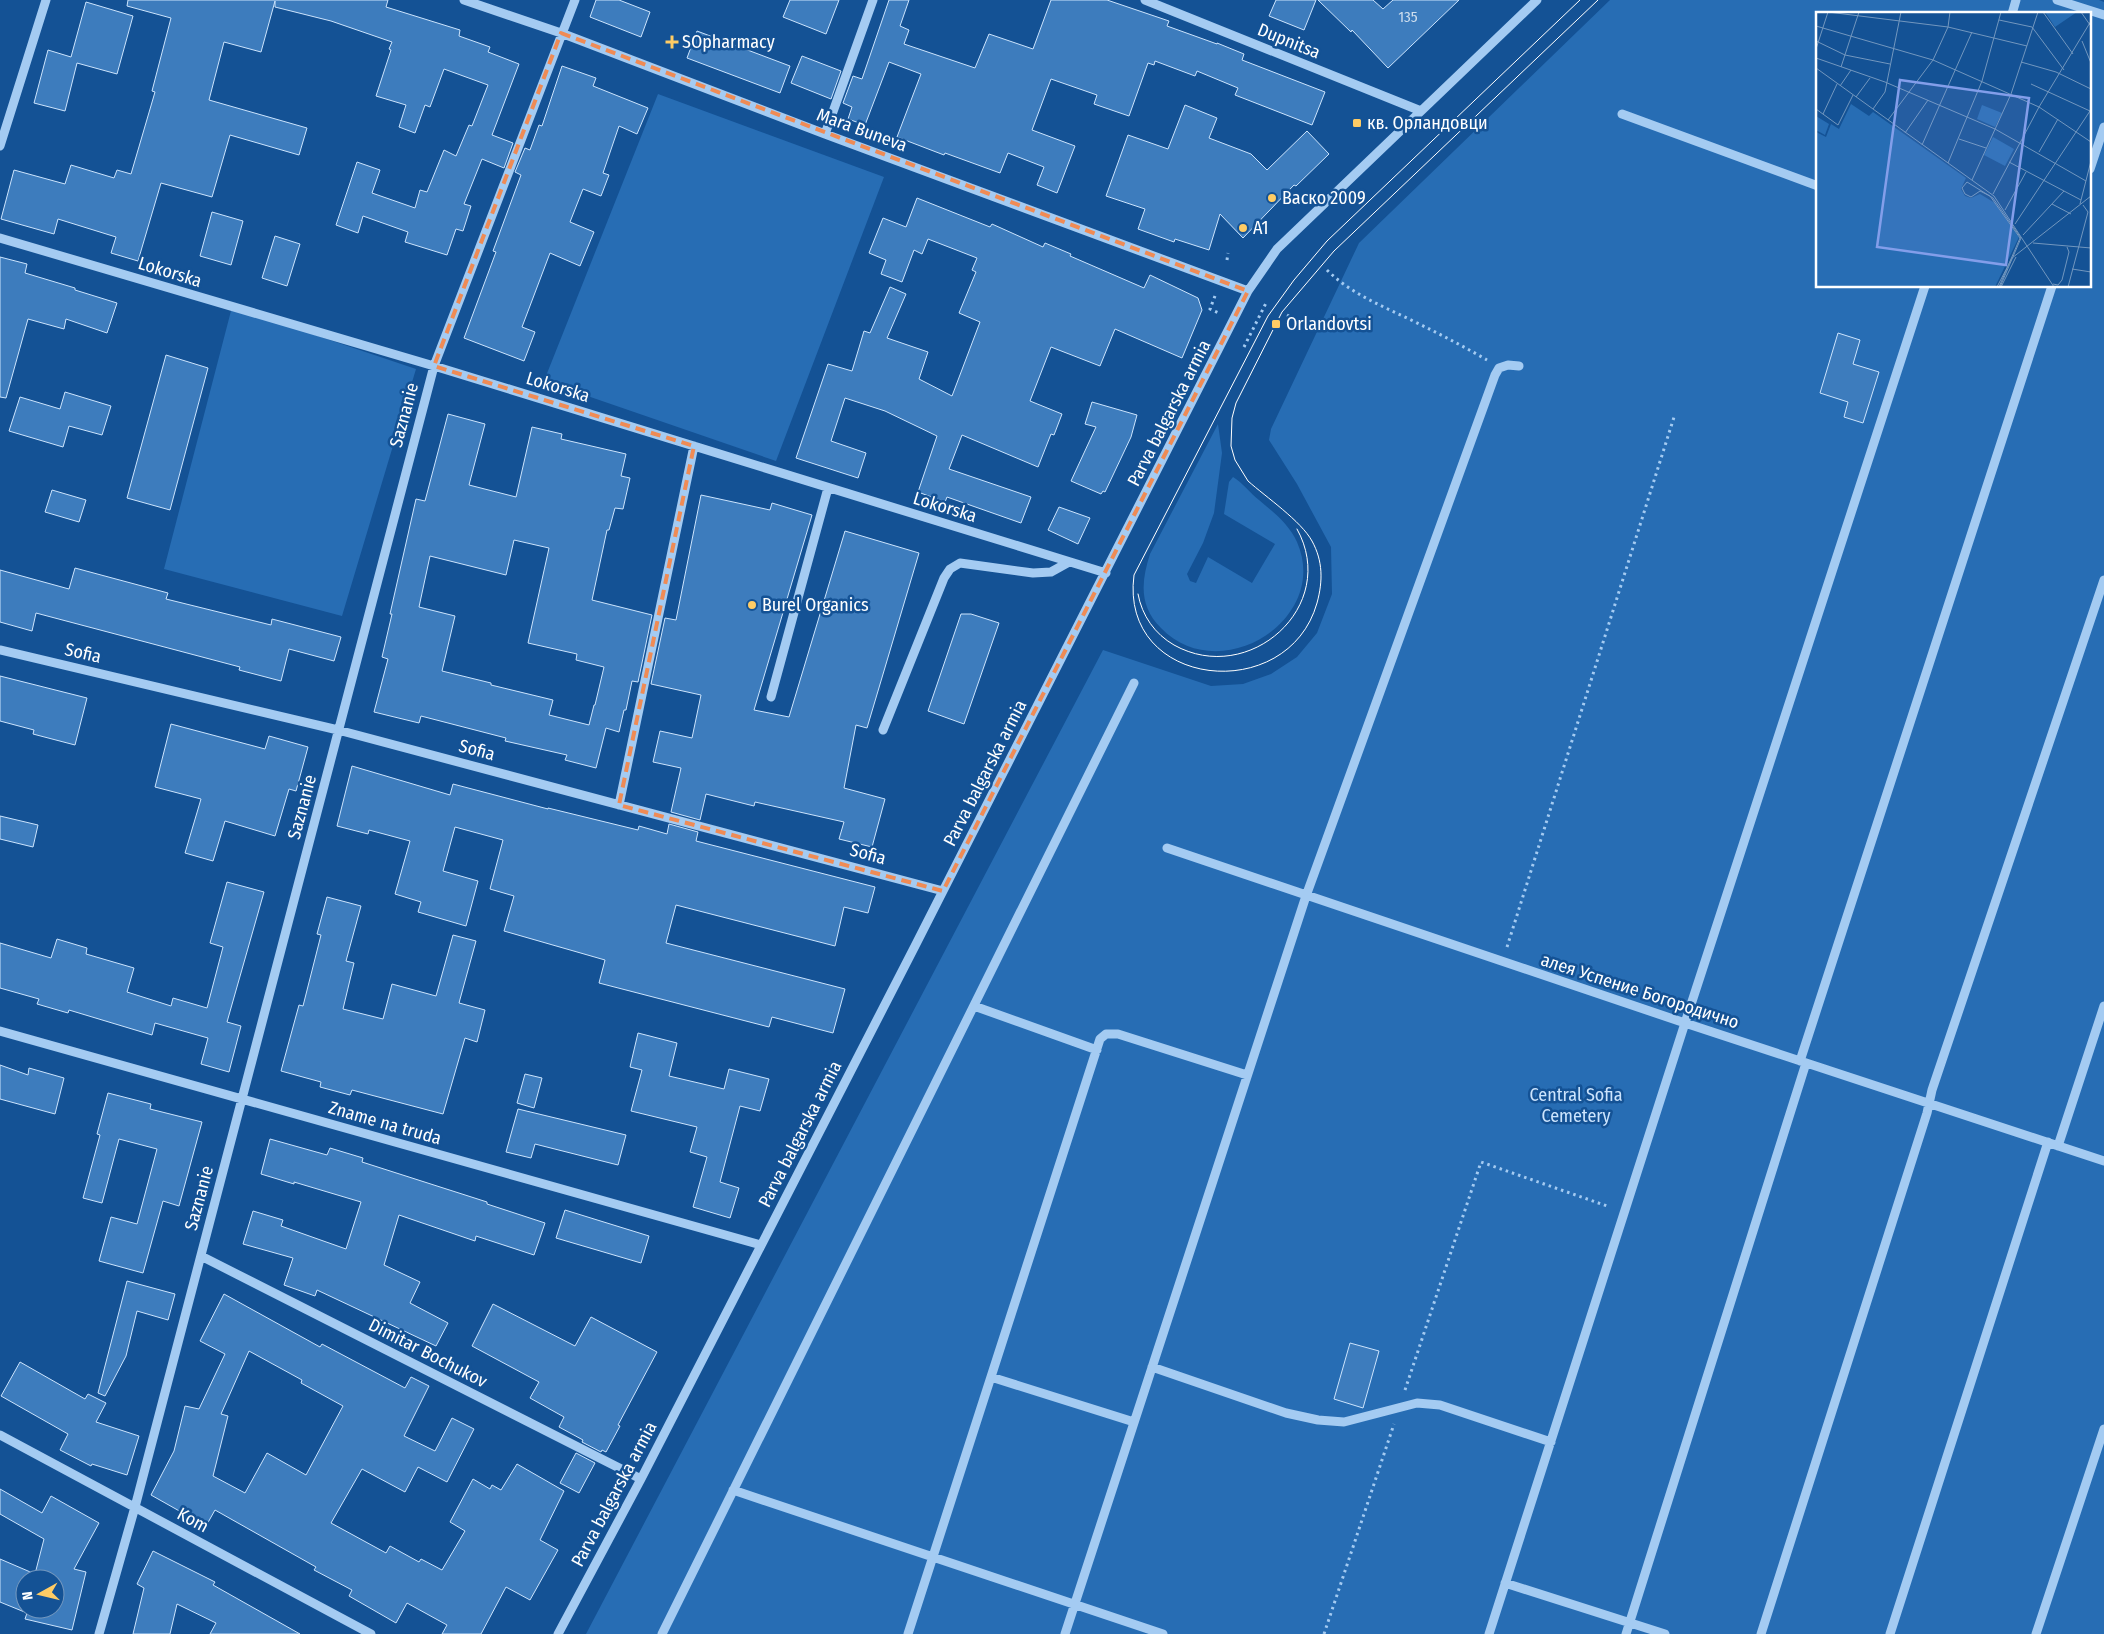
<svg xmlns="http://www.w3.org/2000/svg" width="2104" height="1634" viewBox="0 0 2104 1634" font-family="'Fira Sans Condensed',sans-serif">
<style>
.green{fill:#276db4;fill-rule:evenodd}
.building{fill:#3d7cbd;stroke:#cce4fd;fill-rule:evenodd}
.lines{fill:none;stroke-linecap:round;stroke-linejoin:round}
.path{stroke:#a4cbf2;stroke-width:3;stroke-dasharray:2.5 4;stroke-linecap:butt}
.minor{stroke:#a4cbf2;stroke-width:9}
.tram{stroke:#fff;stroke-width:1}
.marked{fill:none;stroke:#ef8b55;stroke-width:4;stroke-dasharray:10 6;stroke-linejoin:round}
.poi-dot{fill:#ffcc65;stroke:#145295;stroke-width:2}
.labels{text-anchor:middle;stroke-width:5;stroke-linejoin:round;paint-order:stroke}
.number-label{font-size:15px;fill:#cedeee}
.street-label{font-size:18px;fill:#fff;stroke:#145295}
.poi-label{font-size:18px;fill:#fff;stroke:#145295;text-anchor:start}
.park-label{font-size:18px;fill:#cce4fd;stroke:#145295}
.inset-road{fill:none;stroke:#7297bf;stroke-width:1}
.view{fill:#839eea;fill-opacity:0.15;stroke:#839eea;stroke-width:2.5}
.inset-edge{fill:none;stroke:#fff;stroke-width:2.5}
</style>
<rect width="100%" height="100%" fill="#145295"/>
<path class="green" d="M 1610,0 L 2099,0 L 2104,2 L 2104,1634 L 586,1634 L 1103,650 L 1211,686 L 1243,684 L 1271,674 L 1297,657 L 1317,633 L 1332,594 L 1331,547 L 1297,484 L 1269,440 L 1271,429 L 1359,243 ZM 1818,14 L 2090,14 L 2090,286 L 1818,286 Z
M 658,94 L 884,177 L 776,461 L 544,381 Z
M 232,307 L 416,369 L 342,616 L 164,569 Z
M 1218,424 L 1222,453 L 1214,513 L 1203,543 L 1187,574 L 1190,581 L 1196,583 L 1208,557 L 1252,583 L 1275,544 L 1224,514 L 1229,482 L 1233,477 C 1242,482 1250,493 1259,500 C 1273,512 1289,524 1297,542 C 1331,619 1220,689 1161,628 C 1139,606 1141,582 1150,554 Z"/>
<path class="building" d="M 128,0 L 388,0 L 386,7 L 460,30 L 459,36 L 490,47 L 488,52 L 519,64 L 492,135 L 513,143 L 504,168 L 482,159 L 464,204 L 471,206 L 463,231 L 456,229 L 447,255 L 405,242 L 408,232 L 363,216 L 358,233 L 336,225 L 357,162 L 380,170 L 372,193 L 415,208 L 420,190 L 427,192 L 444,150 L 456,156 L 469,125 L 472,126 L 488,85 L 444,69 L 430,107 L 425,105 L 415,133 L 399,127 L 406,105 L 376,96 L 391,50 L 389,49 L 392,42 L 331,21 L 275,7 L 275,1 L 261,52 L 224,42 L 209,100 L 307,128 L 299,155 L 230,135 L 212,197 L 161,183 L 138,261 L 111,253 L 116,237 L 58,219 L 54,234 L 1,219 L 14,170 L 65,184 L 71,165 L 114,178 L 117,170 L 131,174 L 155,92 L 152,91 L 171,18 L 127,6 Z
M 596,0 L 619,0 L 650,12 L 641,37 L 590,17 Z
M 790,0 L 839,0 L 826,34 L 783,17 Z
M 889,0 L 909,0 L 900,26 L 909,30 L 904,44 L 975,68 L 989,34 L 1033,49 L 1051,0 L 1107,0 L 1169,21 L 1167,26 L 1217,44 L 1217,43 L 1244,54 L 1242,60 L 1325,92 L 1312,125 L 1235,95 L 1238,88 L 1197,71 L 1195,76 L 1155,61 L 1154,65 L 1148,63 L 1129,116 L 1094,104 L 1097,95 L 1051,79 L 1032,130 L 1075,146 L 1057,193 L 1037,185 L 1044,167 L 1008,153 L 1000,173 L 945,153 L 944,155 L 897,137 L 921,74 L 889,62 L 865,125 L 848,119 L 852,107 L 843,103 L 853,76 L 862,79 Z
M 1276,0 L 1316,0 L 1304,30 L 1269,16 Z
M 1318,0 L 1373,0 L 1383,9 L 1393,0 L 1459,0 L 1388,68 L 1352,30 L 1351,32 Z
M 86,2 L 133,16 L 117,74 L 77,63 L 65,111 L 34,103 L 48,50 L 71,57 Z
M 697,31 L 790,66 L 780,93 L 687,58 Z
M 802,56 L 841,71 L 831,99 L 791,83 Z
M 562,66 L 596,78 L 593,86 L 648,108 L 637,134 L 619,126 L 603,173 L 609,175 L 601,196 L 583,189 L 570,222 L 594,232 L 580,266 L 550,253 L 522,327 L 535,332 L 524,361 L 464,338 L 496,252 L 493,251 L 521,175 L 515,172 L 525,148 L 530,150 L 539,125 L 542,126 Z
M 1185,105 L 1217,118 L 1209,138 L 1251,154 L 1267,170 L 1307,131 L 1329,154 L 1296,186 L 1294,185 L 1243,238 L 1220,214 L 1209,250 L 1175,239 L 1174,242 L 1138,229 L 1145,209 L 1106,196 L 1128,135 L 1168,149 Z
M 917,198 L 990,227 L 992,224 L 1043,247 L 1045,243 L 1071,254 L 1070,256 L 1144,288 L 1150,275 L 1198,298 L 1202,310 L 1182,358 L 1115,329 L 1100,366 L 1051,347 L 1030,401 L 1062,414 L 1054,435 L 1051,434 L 1038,467 L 962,435 L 949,469 L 1031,497 L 1021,523 L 947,497 L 945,502 L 918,492 L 937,436 L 885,411 L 845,398 L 831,441 L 866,453 L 858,478 L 796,458 L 828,364 L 852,371 L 864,331 L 870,333 L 890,287 L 906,294 L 887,338 L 928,352 L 919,379 L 952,396 L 980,322 L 959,313 L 976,272 L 972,270 L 977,258 L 928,239 L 922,254 L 914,250 L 902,282 L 881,274 L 886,260 L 869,253 L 883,218 L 906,227 Z
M 212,212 L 243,221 L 231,265 L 200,256 Z
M 275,236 L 300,244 L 287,286 L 262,278 Z
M 0,257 L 27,264 L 25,273 L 75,288 L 75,290 L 117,303 L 107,333 L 66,319 L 64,329 L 28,319 L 6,398 L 0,397 Z
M 1838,333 L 1860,340 L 1853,364 L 1879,372 L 1863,423 L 1844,417 L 1848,402 L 1820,393 Z
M 166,355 L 208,368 L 170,510 L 127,498 Z
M 65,392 L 111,406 L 102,435 L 69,426 L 63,447 L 9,431 L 20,397 L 60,409 Z
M 1092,402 L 1137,415 L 1131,437 L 1105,492 L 1103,491 L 1101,494 L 1071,481 L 1096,427 L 1085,424 Z
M 448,414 L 485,424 L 469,485 L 516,497 L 532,427 L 562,434 L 561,439 L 626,454 L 621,476 L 630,478 L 623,509 L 615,508 L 609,530 L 607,530 L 592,600 L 652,615 L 638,682 L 632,681 L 626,710 L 624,710 L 619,732 L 606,728 L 596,768 L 565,760 L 567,755 L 505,741 L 506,738 L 421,716 L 419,723 L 374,712 L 388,659 L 382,657 L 392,614 L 390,614 L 416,499 L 425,501 ZM 514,540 L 549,548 L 528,643 L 577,654 L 576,660 L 604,667 L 595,705 L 594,705 L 589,725 L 549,715 L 553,700 L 491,685 L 491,683 L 442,671 L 455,616 L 419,607 L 430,556 L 506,575 Z
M 52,490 L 86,500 L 79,522 L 45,512 Z
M 701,495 L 770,510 L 772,503 L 812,515 L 754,710 L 789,717 L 845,531 L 919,553 L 867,728 L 856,725 L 844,788 L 885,799 L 872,847 L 839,839 L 844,822 L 755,802 L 754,806 L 706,794 L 700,820 L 671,812 L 681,768 L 653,762 L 660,731 L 692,738 L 701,695 L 651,684 L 665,618 L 676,620 Z
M 1059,507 L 1090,518 L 1078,544 L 1048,530 Z
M 75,568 L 168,593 L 166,599 L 271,625 L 272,619 L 341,637 L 334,661 L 289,649 L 281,681 L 239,670 L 240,667 L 36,613 L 32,631 L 0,622 L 0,570 L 69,589 Z
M 961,614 L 971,614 L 999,623 L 964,724 L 928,711 Z
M 0,676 L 87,698 L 75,745 L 33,734 L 34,730 L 0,721 Z
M 171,724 L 265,749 L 269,736 L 308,747 L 296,791 L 289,789 L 275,836 L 225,821 L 213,861 L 185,853 L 201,799 L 155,787 Z
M 352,766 L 450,795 L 453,784 L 548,809 L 548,808 L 638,830 L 639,826 L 667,834 L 669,824 L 698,832 L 696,841 L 875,887 L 868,913 L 844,907 L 835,946 L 676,905 L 666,943 L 845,989 L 833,1033 L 772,1017 L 769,1027 L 599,983 L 605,960 L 504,931 L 514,896 L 490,889 L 503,840 L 455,827 L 443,871 L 478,881 L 466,926 L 418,912 L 421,902 L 395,894 L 410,841 L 369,830 L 368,834 L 337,826 Z
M 0,816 L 38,825 L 33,847 L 0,839 Z
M 227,882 L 264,892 L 227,1022 L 241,1026 L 229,1072 L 201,1064 L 208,1038 L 155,1023 L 152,1035 L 69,1010 L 68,1013 L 37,1004 L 39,999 L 0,988 L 0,943 L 51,958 L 57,939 L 87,948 L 86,954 L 134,968 L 127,992 L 171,1006 L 173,998 L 207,1008 L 223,947 L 210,943 Z
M 327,897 L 361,906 L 346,961 L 354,963 L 343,1009 L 383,1019 L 392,984 L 436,996 L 453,935 L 476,941 L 459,1003 L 485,1010 L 477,1042 L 465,1038 L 443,1114 L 352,1090 L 350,1095 L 320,1087 L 321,1082 L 281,1071 L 299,1005 L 303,1006 L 321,935 L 317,934 Z
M 638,1033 L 677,1043 L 669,1076 L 724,1089 L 729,1069 L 769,1079 L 760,1111 L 740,1106 L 720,1182 L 739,1188 L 730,1218 L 693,1207 L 707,1157 L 690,1152 L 697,1127 L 631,1111 L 642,1070 L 630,1067 Z
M 0,1065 L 28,1075 L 29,1068 L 64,1078 L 55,1114 L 0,1099 Z
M 525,1074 L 542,1078 L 534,1108 L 517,1103 Z
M 108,1093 L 151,1104 L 150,1109 L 202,1122 L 179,1206 L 163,1201 L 143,1273 L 99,1261 L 111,1217 L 137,1224 L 157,1149 L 119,1139 L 102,1203 L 83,1198 L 100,1135 L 97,1134 Z
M 518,1109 L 626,1135 L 618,1165 L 535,1144 L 531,1158 L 506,1152 Z
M 270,1139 L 327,1155 L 330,1148 L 363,1158 L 362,1162 L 487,1202 L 487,1204 L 545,1223 L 534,1255 L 476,1236 L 475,1241 L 399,1215 L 384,1265 L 420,1282 L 410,1303 L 448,1323 L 436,1346 L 317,1290 L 315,1296 L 284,1285 L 293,1258 L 243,1244 L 253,1211 L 283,1220 L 281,1226 L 346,1249 L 361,1202 L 294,1182 L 294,1184 L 261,1174 Z
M 565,1210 L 649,1236 L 641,1263 L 556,1238 Z
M 127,1281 L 175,1294 L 168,1320 L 137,1311 L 126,1356 L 105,1396 L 98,1393 Z
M 224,1294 L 320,1347 L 322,1344 L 405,1388 L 411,1377 L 429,1386 L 404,1436 L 435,1451 L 452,1418 L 474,1429 L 447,1482 L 418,1467 L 405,1492 L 362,1469 L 331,1523 L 386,1553 L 390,1546 L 419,1562 L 421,1559 L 442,1570 L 465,1531 L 450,1522 L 473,1479 L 490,1489 L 492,1485 L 501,1490 L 517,1464 L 564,1491 L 540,1540 L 558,1550 L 530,1600 L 506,1587 L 481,1634 L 442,1634 L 447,1625 L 407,1603 L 396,1623 L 349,1596 L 352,1590 L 314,1570 L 316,1567 L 215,1510 L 206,1526 L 151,1495 L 174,1451 L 185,1406 L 199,1409 L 225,1354 L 200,1341 ZM 249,1351 L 302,1380 L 301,1383 L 343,1406 L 306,1475 L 267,1453 L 245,1493 L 213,1476 L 228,1416 L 221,1414 Z
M 493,1304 L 575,1346 L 591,1317 L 657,1352 L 618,1425 L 620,1426 L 606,1452 L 602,1450 L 601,1452 L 582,1442 L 583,1440 L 559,1427 L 564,1417 L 530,1398 L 539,1382 L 472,1346 Z
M 1350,1343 L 1379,1351 L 1363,1408 L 1334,1399 Z
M 20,1362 L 85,1399 L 88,1394 L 106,1403 L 96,1422 L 139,1436 L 127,1475 L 92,1464 L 91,1466 L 60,1450 L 68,1434 L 1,1396 Z
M 576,1453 L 595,1463 L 579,1493 L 560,1483 Z
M 0,1489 L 42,1513 L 51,1496 L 99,1523 L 74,1569 L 86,1572 L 72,1630 L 25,1619 L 27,1613 L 0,1602 L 0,1559 L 35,1574 L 44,1539 L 0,1514 ZM 25,1579 L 55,1579 L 55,1609 L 25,1609 Z
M 153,1551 L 215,1582 L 213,1585 L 300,1634 L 210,1634 L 216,1623 L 177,1604 L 170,1634 L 133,1634 L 144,1588 L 137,1584 Z"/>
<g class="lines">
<path class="path" d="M 1227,260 L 1228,253
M 1327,270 C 1350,293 1380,305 1409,319 C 1436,332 1461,345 1487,360
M 1215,296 L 1210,309 L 1219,313
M 1287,315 L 1289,316
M 1244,347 L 1266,303 L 1268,305
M 1507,947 L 1675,414
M 1405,1390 L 1481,1162 L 1610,1207
M 1324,1634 L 1394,1424"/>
<path class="minor" d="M 464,0 L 561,33 L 825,134 L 1248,291
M 1145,0 L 1421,111
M 2057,0 L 2104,15
M 2012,14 L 2016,0
M 1622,114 L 1818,186
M 825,134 L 873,0
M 0,146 L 46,0
M 2090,169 L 2104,127
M 0,238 L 434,366 L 1106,573
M 0,650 L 338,730 L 943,891
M 771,697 L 828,488
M 883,730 L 944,578 L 950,569 L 960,563 L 1033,573 L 1051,572 L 1069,562
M 619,805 L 694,446
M 1167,848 L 1685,1023 L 2104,1161
M 974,1006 L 1097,1050
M 0,1031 L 761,1245
M 1800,1061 L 2052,286
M 2058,1146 L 2104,1006
M 201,1256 L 641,1479
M 1152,1367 L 1286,1413 L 1318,1420 L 1344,1422 L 1417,1403 L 1440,1405 L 1551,1442
M 991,1377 L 1134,1422
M 0,1435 L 371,1634
M 733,1490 L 1163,1634
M 1505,1583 L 1665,1634
M 99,1634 L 135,1507 L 434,366 L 575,0
M 558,1634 L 641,1479 L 914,948 L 1248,291 L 1277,249 L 1537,0
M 662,1634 L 1134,683
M 908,1634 L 1100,1039 L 1106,1034 L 1118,1034 L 1247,1075
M 1065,1634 L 1306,896 L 1495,375 L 1499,368 L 1508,365 L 1519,366
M 1489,1634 L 1685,1023 L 1925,286
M 1626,1634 L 1806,1063
M 1761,1634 L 1927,1113 L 1932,1090 L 2104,580
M 1890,1634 L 2048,1142
M 2036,1634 L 2104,1429"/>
<path class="tram" d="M 1580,0 L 1327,241 L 1294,280 L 1268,316 L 1134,575 C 1119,689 1288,706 1317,603 C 1323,581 1323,561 1312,541 C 1301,521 1266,497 1248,481 L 1235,460 L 1231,446 L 1232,418 L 1236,403 L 1282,312 L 1334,251 L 1598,0
M 1138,594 C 1142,616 1155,634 1174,645 C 1249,687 1340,606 1297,529"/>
</g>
<path class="marked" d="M 561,33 L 1248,291 L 943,891 L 619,805 L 694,446 L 434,366 Z"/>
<g class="poi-dot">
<path d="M669.5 34.5h5v5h5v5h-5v5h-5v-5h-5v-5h5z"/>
<rect x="1352" y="118" width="10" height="10" rx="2.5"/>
<circle cx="1272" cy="198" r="5"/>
<circle cx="1243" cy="228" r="5"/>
<rect x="1271" y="319" width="10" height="10" rx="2.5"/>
<circle cx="752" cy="605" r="5"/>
</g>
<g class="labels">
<g class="number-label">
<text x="1408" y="22">135</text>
</g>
<g class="street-label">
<text transform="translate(1289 41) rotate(22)" y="6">Dupnitsa</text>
<text transform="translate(862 130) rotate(20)" y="6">Mara Buneva</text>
<text transform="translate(170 272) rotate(17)" y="6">Lokorska</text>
<text transform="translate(558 387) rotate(17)" y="6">Lokorska</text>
<text transform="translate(1169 413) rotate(-63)" y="6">Parva balgarska armia</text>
<text transform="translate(404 415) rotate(-75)" y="6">Saznanie</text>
<text transform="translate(945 507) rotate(17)" y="6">Lokorska</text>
<text transform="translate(83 653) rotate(13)" y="6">Sofia</text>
<text transform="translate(477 750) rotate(15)" y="6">Sofia</text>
<text transform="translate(985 773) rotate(-63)" y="6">Parva balgarska armia</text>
<text transform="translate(302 807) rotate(-75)" y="6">Saznanie</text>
<text transform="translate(868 854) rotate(15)" y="6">Sofia</text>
<text transform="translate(1640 991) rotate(18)" y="6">алея Успение Богородично</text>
<text transform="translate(385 1123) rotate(16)" y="6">Zname na truda</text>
<text transform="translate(800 1134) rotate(-63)" y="6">Parva balgarska armia</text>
<text transform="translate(199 1198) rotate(-75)" y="6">Saznanie</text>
<text transform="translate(428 1353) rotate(27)" y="6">Dimitar Bochukov</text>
<text transform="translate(614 1494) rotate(-62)" y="6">Parva balgarska armia</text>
<text transform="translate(193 1520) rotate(28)" y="6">Kom</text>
</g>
<g class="poi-label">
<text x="682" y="48">SOpharmacy</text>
<text x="1367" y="129">кв. Орландовци</text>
<text x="1282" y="204">Васко 2009</text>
<text x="1253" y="234">A1</text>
<text x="1286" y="330">Orlandovtsi</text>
<text x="762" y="611">Burel Organics</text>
</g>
<g class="park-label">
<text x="1576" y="1101">Central Sofia<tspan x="1576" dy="21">Cemetery</tspan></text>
</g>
</g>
<g transform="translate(1816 12)">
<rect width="275" height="275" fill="#145295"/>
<path d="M 229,0 L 261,0 L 239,15 ZM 35,92 L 53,104 L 57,100 L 150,166 L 145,177 L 149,184 L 155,186 L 164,182 L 179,191 L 203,225 L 179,275 L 0,275 L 0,120 L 10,125 L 15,112 L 23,117 ZM 166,93 L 186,101 L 179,115 L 161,107 ZM 0,104 L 13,112 L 9,123 L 0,118 ZM 177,125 L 198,137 L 189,154 L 168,143 Z" fill="#276db4"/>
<path class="inset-road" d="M 12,0 L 132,15 L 211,34M 227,0 L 257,42M 265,0 L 274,13M 183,8 L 216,15 L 248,58M 0,14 L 117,48 L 223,95 L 275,130M 0,29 L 29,43 L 74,52M 266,29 L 275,51M 0,37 L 12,0M 0,46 L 69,70 L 179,117 L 270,169M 205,50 L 240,60 L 275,77M 25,55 L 43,0M 0,56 L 178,184 L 238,275M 215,72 L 274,99M 24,74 L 35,58M 40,85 L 54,66M 0,97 L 22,113 L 37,83M 57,97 L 69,80 L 85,0M 7,102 L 21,72M 72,108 L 117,48 L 132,15 L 134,0M 89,121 L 112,88M 143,127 L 170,136M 106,133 L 156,20M 223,140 L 242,107M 193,150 L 265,188M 132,151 L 166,69 L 185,0M 156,168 L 195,82 L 222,0M 177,182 L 223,95 L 275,9M 236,192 L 255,202M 264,192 L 275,149M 189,198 L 210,160M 199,212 L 274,99M 207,223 L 248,179M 217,231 L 275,236M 256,257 L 275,260M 237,272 L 242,273 L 246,268 L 253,240 L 251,235M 181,275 L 196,246 L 275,184M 183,275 L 204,226 L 174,184 L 164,179 L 155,185 L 149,182 L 146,176 L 151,170 L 177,186 L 205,226 L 184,275M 185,275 L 200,245M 252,275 L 272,200 L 267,193"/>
<path class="view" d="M 84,68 L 213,86 L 190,253 L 61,235 Z"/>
<rect width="275" height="275" class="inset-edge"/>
</g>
<g transform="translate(40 1594) rotate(262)"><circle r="24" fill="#145295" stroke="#7297bf"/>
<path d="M0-4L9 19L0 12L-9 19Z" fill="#ffcc65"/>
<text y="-8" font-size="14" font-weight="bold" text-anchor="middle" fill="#ffffff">N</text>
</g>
</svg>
